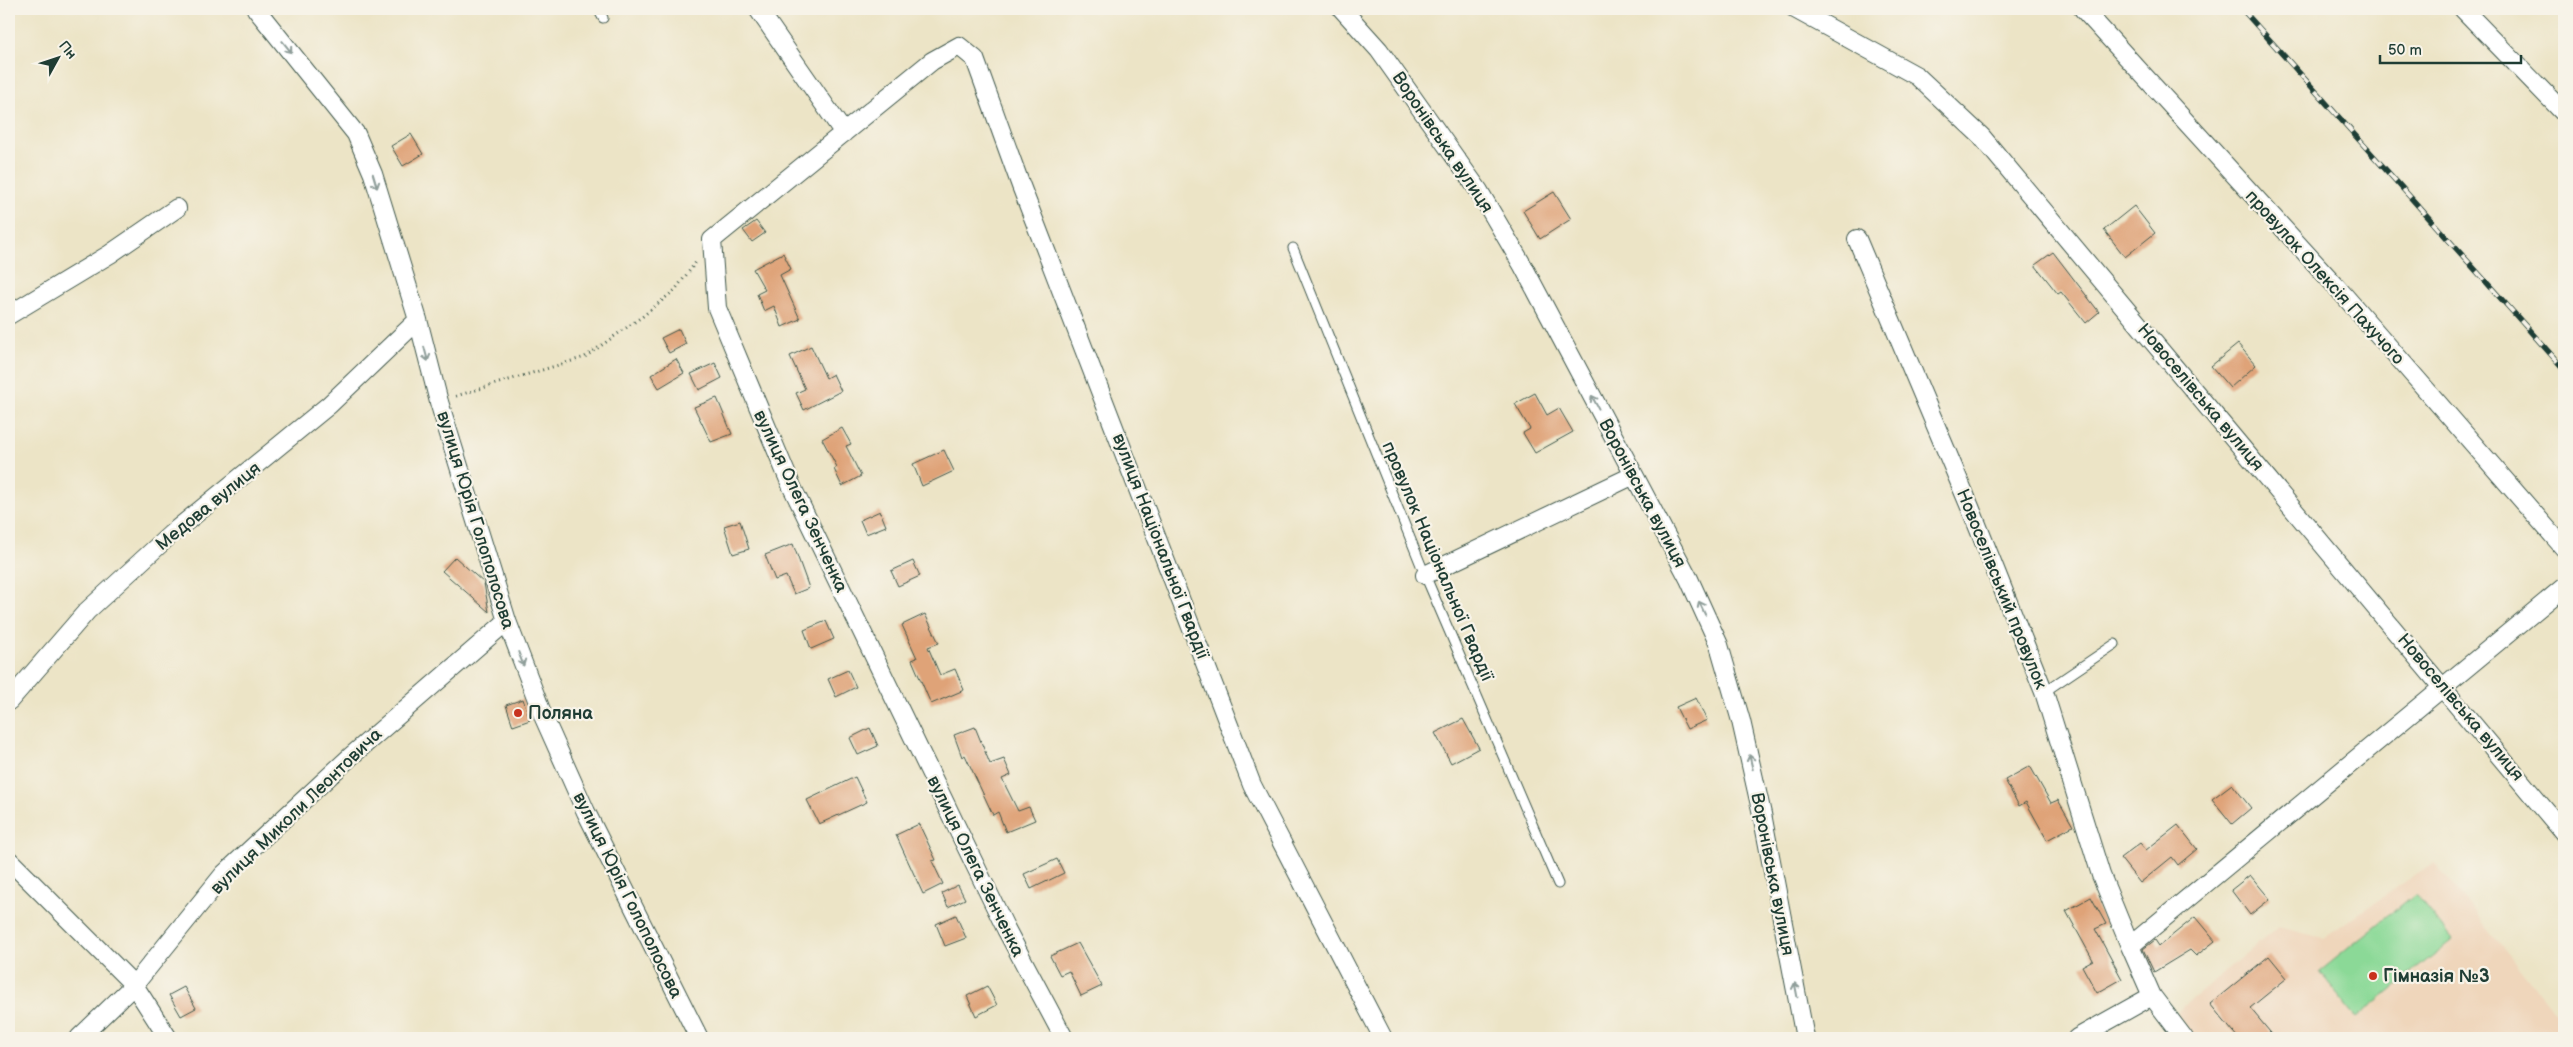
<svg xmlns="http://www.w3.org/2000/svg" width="2573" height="1047" viewBox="0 0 2573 1047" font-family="'Balsamiq Sans',sans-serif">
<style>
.built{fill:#efd6bb}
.green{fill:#8bd997;stroke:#558b66}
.building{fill:#dfa378}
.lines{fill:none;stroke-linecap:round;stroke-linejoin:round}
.lane-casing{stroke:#3e564a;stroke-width:11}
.street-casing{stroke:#3e564a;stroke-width:20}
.path{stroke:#3e564a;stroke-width:3;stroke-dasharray:1 4;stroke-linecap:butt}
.lane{stroke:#fff;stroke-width:9}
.street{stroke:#fff;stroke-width:18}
.rail-casing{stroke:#1f3d34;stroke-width:5.5}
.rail{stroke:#f7f3e8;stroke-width:4;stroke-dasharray:11;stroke-linecap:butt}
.oneway{stroke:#8f9e9a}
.poi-dot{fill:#c8321e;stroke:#f7f3e8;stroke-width:2}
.labels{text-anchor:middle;stroke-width:4.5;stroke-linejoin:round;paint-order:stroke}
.street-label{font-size:18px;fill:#1f3d34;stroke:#f7f3e8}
.poi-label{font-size:18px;font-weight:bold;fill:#1f3d34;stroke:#f7f3e8;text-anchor:start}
</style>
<rect width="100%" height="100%" fill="#f7f3e8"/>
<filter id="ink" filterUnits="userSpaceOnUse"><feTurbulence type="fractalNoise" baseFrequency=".02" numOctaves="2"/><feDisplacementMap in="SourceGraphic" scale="10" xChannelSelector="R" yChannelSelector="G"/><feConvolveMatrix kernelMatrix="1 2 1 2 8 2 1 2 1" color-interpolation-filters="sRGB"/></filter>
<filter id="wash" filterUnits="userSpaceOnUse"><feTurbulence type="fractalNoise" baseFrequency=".0096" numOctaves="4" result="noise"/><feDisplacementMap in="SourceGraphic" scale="20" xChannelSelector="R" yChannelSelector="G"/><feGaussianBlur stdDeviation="1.12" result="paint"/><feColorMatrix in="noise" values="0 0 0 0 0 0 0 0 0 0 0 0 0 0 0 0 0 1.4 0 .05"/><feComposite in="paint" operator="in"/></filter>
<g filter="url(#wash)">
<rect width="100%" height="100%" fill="#ece4c6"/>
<path class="built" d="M 2434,862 L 2564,1023 L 2564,1038 L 2195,1038 L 2176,1013 L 2278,927 L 2323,938 Z"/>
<path class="green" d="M 2415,894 L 2452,940 L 2356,1018 L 2319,972 Z"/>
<g id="blocks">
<path class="building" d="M 411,134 L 423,154 L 403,166 L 391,146 Z
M 1554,192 L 1571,219 L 1540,239 L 1523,211 Z
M 2134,206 L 2155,233 L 2125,257 L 2104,230 Z
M 756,221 L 765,233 L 752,242 L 743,230 Z
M 2053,252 L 2099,312 L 2086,323 L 2061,292 L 2058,294 L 2035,265 Z
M 783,253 L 791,269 L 780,275 L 800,319 L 782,327 L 774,306 L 764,311 L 757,294 L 765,290 L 753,269 Z
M 679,329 L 686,344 L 669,353 L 661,338 Z
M 2238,344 L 2256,365 L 2230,388 L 2211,366 Z
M 811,346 L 826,378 L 833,374 L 841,391 L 804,410 L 796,393 L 805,389 L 790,356 Z
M 676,359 L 684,373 L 659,388 L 651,375 Z
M 715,363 L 722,378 L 699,390 L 691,374 Z
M 1535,393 L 1547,415 L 1559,408 L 1573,432 L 1535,453 L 1523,433 L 1530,429 L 1515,404 Z
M 717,398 L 732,434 L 711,442 L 694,407 Z
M 842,428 L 851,444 L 846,446 L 861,476 L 842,486 L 834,469 L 837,467 L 822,439 Z
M 944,450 L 954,471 L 922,486 L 913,464 Z
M 880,511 L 886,526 L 866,534 L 860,520 Z
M 740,521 L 749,549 L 733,554 L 724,526 Z
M 793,544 L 809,588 L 794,594 L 786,576 L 775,580 L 765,555 Z
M 455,557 L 484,583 L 489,612 L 442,571 Z
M 913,561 L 920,576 L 898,586 L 891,571 Z
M 925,614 L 939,643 L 928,647 L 940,675 L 955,669 L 964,690 L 931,704 L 912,660 L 917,658 L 902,625 Z
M 826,621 L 834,639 L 811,649 L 804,630 Z
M 848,670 L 856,687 L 836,697 L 828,679 Z
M 1696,698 L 1707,720 L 1687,729 L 1676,707 Z
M 523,699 L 530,720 L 513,726 L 506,705 Z
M 1463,719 L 1479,748 L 1451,763 L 1435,733 Z
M 975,727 L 990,764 L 1004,759 L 1011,775 L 1002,779 L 1018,811 L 1029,807 L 1035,820 L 1006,832 L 998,812 L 993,815 L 965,755 L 962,757 L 954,735 Z
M 870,728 L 878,746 L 858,755 L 850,738 Z
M 2030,766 L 2051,803 L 2058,800 L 2073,826 L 2047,840 L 2026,802 L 2019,806 L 2005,780 Z
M 855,777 L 867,802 L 819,824 L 807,800 Z
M 2232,784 L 2251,808 L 2232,824 L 2212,799 Z
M 919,824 L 936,860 L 932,861 L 943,884 L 923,894 L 896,835 Z
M 2178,825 L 2197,849 L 2178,865 L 2172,857 L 2140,883 L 2120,858 L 2140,843 L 2146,850 Z
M 1057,859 L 1064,873 L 1031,889 L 1024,874 Z
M 2250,875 L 2270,899 L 2250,915 L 2231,890 Z
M 958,885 L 965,899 L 948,907 L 942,893 Z
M 2091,897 L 2106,924 L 2095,929 L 2122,979 L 2097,993 L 2082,966 L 2093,960 L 2066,911 Z
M 956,915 L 966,938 L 945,946 L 936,924 Z
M 2195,917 L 2215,941 L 2196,956 L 2190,950 L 2154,972 L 2143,949 L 2155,940 L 2159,946 Z
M 1078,943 L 1102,986 L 1081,996 L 1069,971 L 1060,975 L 1050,956 Z
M 2269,956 L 2287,978 L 2250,1008 L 2275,1038 L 2238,1038 L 2210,1004 Z
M 987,986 L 997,1005 L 976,1016 L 967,996 Z
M 184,987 L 196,1008 L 181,1016 L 169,995 Z"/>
</g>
</g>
<g filter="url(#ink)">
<use href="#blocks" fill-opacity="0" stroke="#3e564a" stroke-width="1"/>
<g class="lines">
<g class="lane-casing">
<path id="lane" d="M 598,9 L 603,18
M 1293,248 L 1425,575 L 1558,884
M 2044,692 L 2115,644"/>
</g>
<g class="street-casing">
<path id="street" d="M 256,9 L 356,134 L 373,174 L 418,320 L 439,402 L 507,621 L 544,718 L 586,812 L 699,1038
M 758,9 L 844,133
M 1342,9 L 1379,50 L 1479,191 L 1523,266 L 1634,475 L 1689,579 L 1719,645 L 1741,721 L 1762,814 L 1805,1038
M 1795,9 L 1917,76 L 1981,136 L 2564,833
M 2083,9 L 2335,285 L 2564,548
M 2463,9 L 2564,113
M 1857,239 L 1970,507 L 2044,692 L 2101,875 L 2130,946 L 2152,996 L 2184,1038
M 9,315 L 110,254 L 177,208
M 1425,575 L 1634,475
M 9,701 L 87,611 L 171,534 L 329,405 L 418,320
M 9,860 L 134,985 L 168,1038
M 2130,946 L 2564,587
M 79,1038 L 134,985 L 224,874 L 350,757 L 507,621
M 1064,1038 L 1006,929 L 791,485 L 717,308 L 712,240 L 932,61 L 959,46 L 975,59 L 1021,186 L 1252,785 L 1383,1038
M 2077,1038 L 2152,996"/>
</g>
<path class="path" d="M 456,396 L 585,357 L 643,316 L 675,290 L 696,262"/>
<use href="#lane" class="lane"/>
<use href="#street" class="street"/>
<g class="rail-casing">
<path id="rail" d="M 2242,9 L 2564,369"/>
</g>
<use href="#rail" class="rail"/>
</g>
<defs><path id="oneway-shaft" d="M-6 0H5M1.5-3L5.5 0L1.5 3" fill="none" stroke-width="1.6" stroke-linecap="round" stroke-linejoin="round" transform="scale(1.25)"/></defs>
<g class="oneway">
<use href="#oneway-shaft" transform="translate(287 47) rotate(51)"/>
<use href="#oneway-shaft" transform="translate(375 181) rotate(73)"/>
<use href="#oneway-shaft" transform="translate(426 354) rotate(75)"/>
<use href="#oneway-shaft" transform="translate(1595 402) rotate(-118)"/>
<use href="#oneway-shaft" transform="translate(1702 608) rotate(-115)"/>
<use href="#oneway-shaft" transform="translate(521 659) rotate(69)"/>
<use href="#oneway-shaft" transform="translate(1751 762) rotate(-103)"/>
<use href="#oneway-shaft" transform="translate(1796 990) rotate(-101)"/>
</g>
</g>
<g class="poi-dot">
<circle cx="518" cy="713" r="5"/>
<circle cx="2373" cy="976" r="5"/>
</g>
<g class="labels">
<g class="street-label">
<text transform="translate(1443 142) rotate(56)" y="6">Воронівська вулиця</text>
<text transform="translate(2325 277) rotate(48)" y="6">провулок Олексія Пахучого</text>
<text transform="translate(2201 397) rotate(50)" y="6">Новоселівська вулиця</text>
<text transform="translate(1643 493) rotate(62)" y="6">Воронівська вулиця</text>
<text transform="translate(801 501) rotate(65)" y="6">вулиця Олега Зенченка</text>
<text transform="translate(208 506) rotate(-39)" y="6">Медова вулиця</text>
<text transform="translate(476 520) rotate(73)" y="6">вулиця Юрія Голополосова</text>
<text transform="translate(1161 546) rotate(69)" y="6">вулиця Національної Гвардії</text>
<text transform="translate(1438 561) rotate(67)" y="6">провулок Національної Гвардії</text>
<text transform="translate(2002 589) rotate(68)" y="6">Новоселівський провулок</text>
<text transform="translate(2461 707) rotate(50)" y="6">Новоселівська вулиця</text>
<text transform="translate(296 811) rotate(-44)" y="6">вулиця Миколи Леонтовича</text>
<text transform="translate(976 866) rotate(64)" y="6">вулиця Олега Зенченка</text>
<text transform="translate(1773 874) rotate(79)" y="6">Воронівська вулиця</text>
<text transform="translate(628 895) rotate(64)" y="6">вулиця Юрія Голополосова</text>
</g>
<g class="poi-label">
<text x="528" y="719">Поляна</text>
<text x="2383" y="982">Гімназія №3</text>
</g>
</g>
<rect width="2573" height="1047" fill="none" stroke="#f7f3e8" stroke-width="30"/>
<g transform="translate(58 58) rotate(50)" stroke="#f7f3e8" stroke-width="4" paint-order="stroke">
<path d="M0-4L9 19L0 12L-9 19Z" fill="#1f3d34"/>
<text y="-8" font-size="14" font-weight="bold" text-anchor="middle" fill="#1f3d34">Пн</text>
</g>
<path d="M2380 55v8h141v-8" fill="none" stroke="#1f3d34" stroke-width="2.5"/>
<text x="2388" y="55" font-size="15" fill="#1f3d34" stroke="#f7f3e8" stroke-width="4" paint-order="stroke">50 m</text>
</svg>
